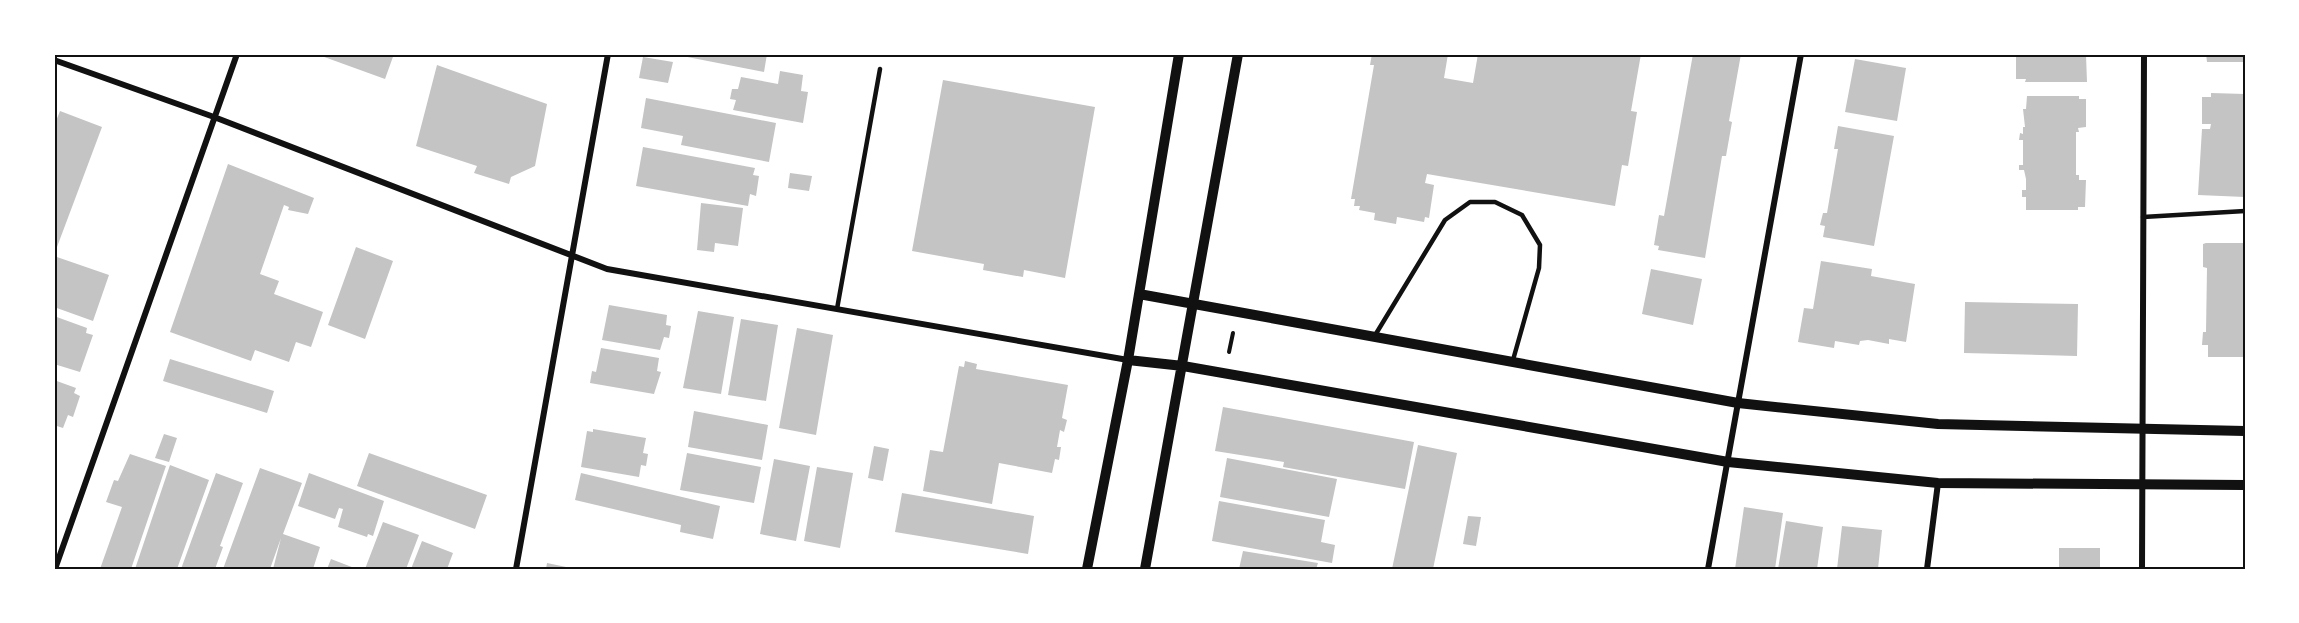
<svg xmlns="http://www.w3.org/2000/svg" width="2299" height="623" viewBox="0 0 2299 623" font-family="'Alegreya Sans',sans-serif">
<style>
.building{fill:#c4c4c4}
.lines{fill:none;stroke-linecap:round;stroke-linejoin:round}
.path{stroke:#111;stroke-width:4}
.service{stroke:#111;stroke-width:4.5}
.minor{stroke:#111;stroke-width:6}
.tertiary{stroke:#111;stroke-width:10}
.neatline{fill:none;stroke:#111;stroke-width:2}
</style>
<rect width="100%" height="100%" fill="#fff"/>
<path class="building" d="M 316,54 L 394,54 L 385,79 Z
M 672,54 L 767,54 L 764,72 Z
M 1372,54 L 1448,54 L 1444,78 L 1473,83 L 1478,54 L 1641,54 L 1631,111 L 1637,112 L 1628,166 L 1622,165 L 1615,206 L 1427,174 L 1425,183 L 1434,185 L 1429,218 L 1425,217 L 1424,222 L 1397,217 L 1396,224 L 1374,220 L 1375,213 L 1359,210 L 1360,206 L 1354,206 L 1355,199 L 1351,199 L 1374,65 L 1370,65 Z
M 1693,54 L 1741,54 L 1729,121 L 1732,122 L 1726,156 L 1722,156 L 1705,258 L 1658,250 L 1659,246 L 1654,245 L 1659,215 L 1664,216 Z
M 2016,54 L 2086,55 L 2087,82 L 2025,82 L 2026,79 L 2016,79 Z
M 2206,54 L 2245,54 L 2245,62 L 2207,62 Z
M 643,57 L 673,62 L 668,83 L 639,78 Z
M 1855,59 L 1906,68 L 1897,121 L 1845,112 Z
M 437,65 L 547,104 L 535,166 L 511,177 L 509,184 L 474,173 L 477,166 L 416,146 Z
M 780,71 L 803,75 L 801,91 L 808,92 L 803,123 L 733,110 L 736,100 L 730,99 L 732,89 L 738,89 L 741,77 L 778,84 Z
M 943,80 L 1095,107 L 1065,278 L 1024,270 L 1023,277 L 983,270 L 984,264 L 912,251 Z
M 2211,93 L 2245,94 L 2245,197 L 2198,195 L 2202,129 L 2210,129 L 2211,124 L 2202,124 L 2202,97 L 2211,97 Z
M 2027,96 L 2079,96 L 2079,99 L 2086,99 L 2086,127 L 2078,128 L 2079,132 L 2076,132 L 2076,175 L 2079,175 L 2079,180 L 2086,180 L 2085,207 L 2078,207 L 2078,210 L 2026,210 L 2026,197 L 2022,197 L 2022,190 L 2026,190 L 2026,179 L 2024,170 L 2019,170 L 2019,165 L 2023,165 L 2023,140 L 2019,140 L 2020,133 L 2023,134 L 2023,127 L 2025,127 L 2023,109 L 2026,109 Z
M 646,98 L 776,123 L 769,162 L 681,145 L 683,136 L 641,128 Z
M 60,111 L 102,127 L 57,247 L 54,246 L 54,126 Z
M 1838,126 L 1894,136 L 1874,246 L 1823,237 L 1825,226 L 1820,225 L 1823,213 L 1827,213 L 1838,149 L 1834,149 Z
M 643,147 L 755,168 L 753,175 L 759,176 L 756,196 L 750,194 L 748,206 L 636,186 Z
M 228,164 L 314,198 L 308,214 L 288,210 L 289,207 L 284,205 L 260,274 L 279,281 L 274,294 L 323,312 L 311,347 L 296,342 L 289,362 L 255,350 L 251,361 L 170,332 Z
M 790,173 L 812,176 L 809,191 L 788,188 Z
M 701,203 L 743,208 L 738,246 L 715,243 L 714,252 L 697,250 Z
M 2206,243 L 2245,243 L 2245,357 L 2208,357 L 2208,345 L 2202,345 L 2203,332 L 2206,332 L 2207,268 L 2203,267 L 2203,244 Z
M 356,247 L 393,261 L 365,339 L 328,325 Z
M 54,256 L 109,275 L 93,321 L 54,307 Z
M 1821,261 L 1872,269 L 1871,276 L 1915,284 L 1906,342 L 1889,339 L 1889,344 L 1868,340 L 1860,341 L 1859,345 L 1835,341 L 1834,348 L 1798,342 L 1804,308 L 1813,309 Z
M 1651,269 L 1702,279 L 1693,325 L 1642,314 Z
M 1965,302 L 2078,304 L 2077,356 L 1964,353 Z
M 609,305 L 667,315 L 666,325 L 671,326 L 669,338 L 664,337 L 660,350 L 602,340 Z
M 698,311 L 734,317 L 721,394 L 683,388 Z
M 54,316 L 87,328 L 86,333 L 93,335 L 80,372 L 54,364 Z
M 741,319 L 778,325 L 766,401 L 728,395 Z
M 797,328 L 833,335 L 816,435 L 779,428 Z
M 601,348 L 659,358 L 657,371 L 661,372 L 654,394 L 590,383 L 592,371 L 596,372 Z
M 170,359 L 274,391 L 267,413 L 163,381 Z
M 965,361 L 977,364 L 976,369 L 1068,385 L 1062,418 L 1067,420 L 1064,432 L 1060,430 L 1057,447 L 1061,447 L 1059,460 L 1055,459 L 1052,473 L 999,463 L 992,504 L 923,491 L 930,450 L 943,452 L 959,366 L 964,367 Z
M 54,380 L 76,388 L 74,393 L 80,396 L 73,417 L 68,415 L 63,428 L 54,425 Z
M 1223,407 L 1414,442 L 1405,489 L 1283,467 L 1284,462 L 1215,451 Z
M 694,411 L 768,425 L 762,460 L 688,447 Z
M 593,429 L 646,438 L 643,453 L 648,454 L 646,466 L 641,465 L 639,477 L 581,467 L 587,431 L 593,432 Z
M 164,434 L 177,438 L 169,462 L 155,458 Z
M 1418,445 L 1457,453 L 1433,569 L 1392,569 Z
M 874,446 L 889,449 L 883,481 L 868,478 Z
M 369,453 L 487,495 L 475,529 L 357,486 Z
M 687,453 L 761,467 L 754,503 L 680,490 Z
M 130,454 L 166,466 L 131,569 L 100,569 L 122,507 L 106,502 L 114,480 L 118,481 Z
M 1227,458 L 1337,479 L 1329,517 L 1220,497 Z
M 774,459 L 810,466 L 796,541 L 760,534 Z
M 170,465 L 209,480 L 177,569 L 135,569 Z
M 817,467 L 853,473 L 840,548 L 804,541 Z
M 260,468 L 302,483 L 283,534 L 320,547 L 313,569 L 273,569 L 281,538 L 270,569 L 223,569 Z
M 216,473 L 243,483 L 220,546 L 223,547 L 215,569 L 181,569 Z
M 309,473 L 384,501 L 373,536 L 368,534 L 367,537 L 338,527 L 343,509 L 339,508 L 335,519 L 298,506 Z
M 581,473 L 720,506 L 713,539 L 680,532 L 681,525 L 575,500 Z
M 902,493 L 1034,516 L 1028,554 L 895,532 Z
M 1219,501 L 1325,520 L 1321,542 L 1335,545 L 1332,563 L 1212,541 Z
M 1744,507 L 1783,513 L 1775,569 L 1735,569 Z
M 1468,516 L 1481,517 L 1476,546 L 1463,544 Z
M 1786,521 L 1823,527 L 1817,569 L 1778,569 Z
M 383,522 L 419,535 L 406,569 L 365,569 Z
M 1842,526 L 1882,530 L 1878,569 L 1837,569 Z
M 422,541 L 453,553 L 447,569 L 411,569 Z
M 2059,548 L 2100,548 L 2100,569 L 2059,569 Z
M 1243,551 L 1318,563 L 1316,569 L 1239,569 Z
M 331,559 L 357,569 L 327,569 Z
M 547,563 L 571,568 L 571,569 L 546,569 Z"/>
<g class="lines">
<path class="path" d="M 1229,352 L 1233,333"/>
<path class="service" d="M 2143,217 L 2245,211
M 837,309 L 880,69
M 1374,337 L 1445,220 L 1470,202 L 1495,202 L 1522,215 L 1540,245 L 1539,268 L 1513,360"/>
<path class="minor" d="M 54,60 L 214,117 L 607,269 L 1128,360
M 55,569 L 237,54
M 516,569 L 608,54
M 1708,569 L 1801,54
M 1927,569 L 1938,483
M 2142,569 L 2144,54"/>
<path class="tertiary" d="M 1139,294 L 1738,403 L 1938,424 L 2245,431
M 1128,360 L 1183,366 L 1728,462 L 1938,483 L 2245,485
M 1087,569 L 1128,360 L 1179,54
M 1145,569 L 1238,54"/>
</g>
<rect width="2299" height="623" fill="none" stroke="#ffffff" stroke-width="111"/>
<rect x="56" y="56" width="2188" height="512" class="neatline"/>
</svg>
